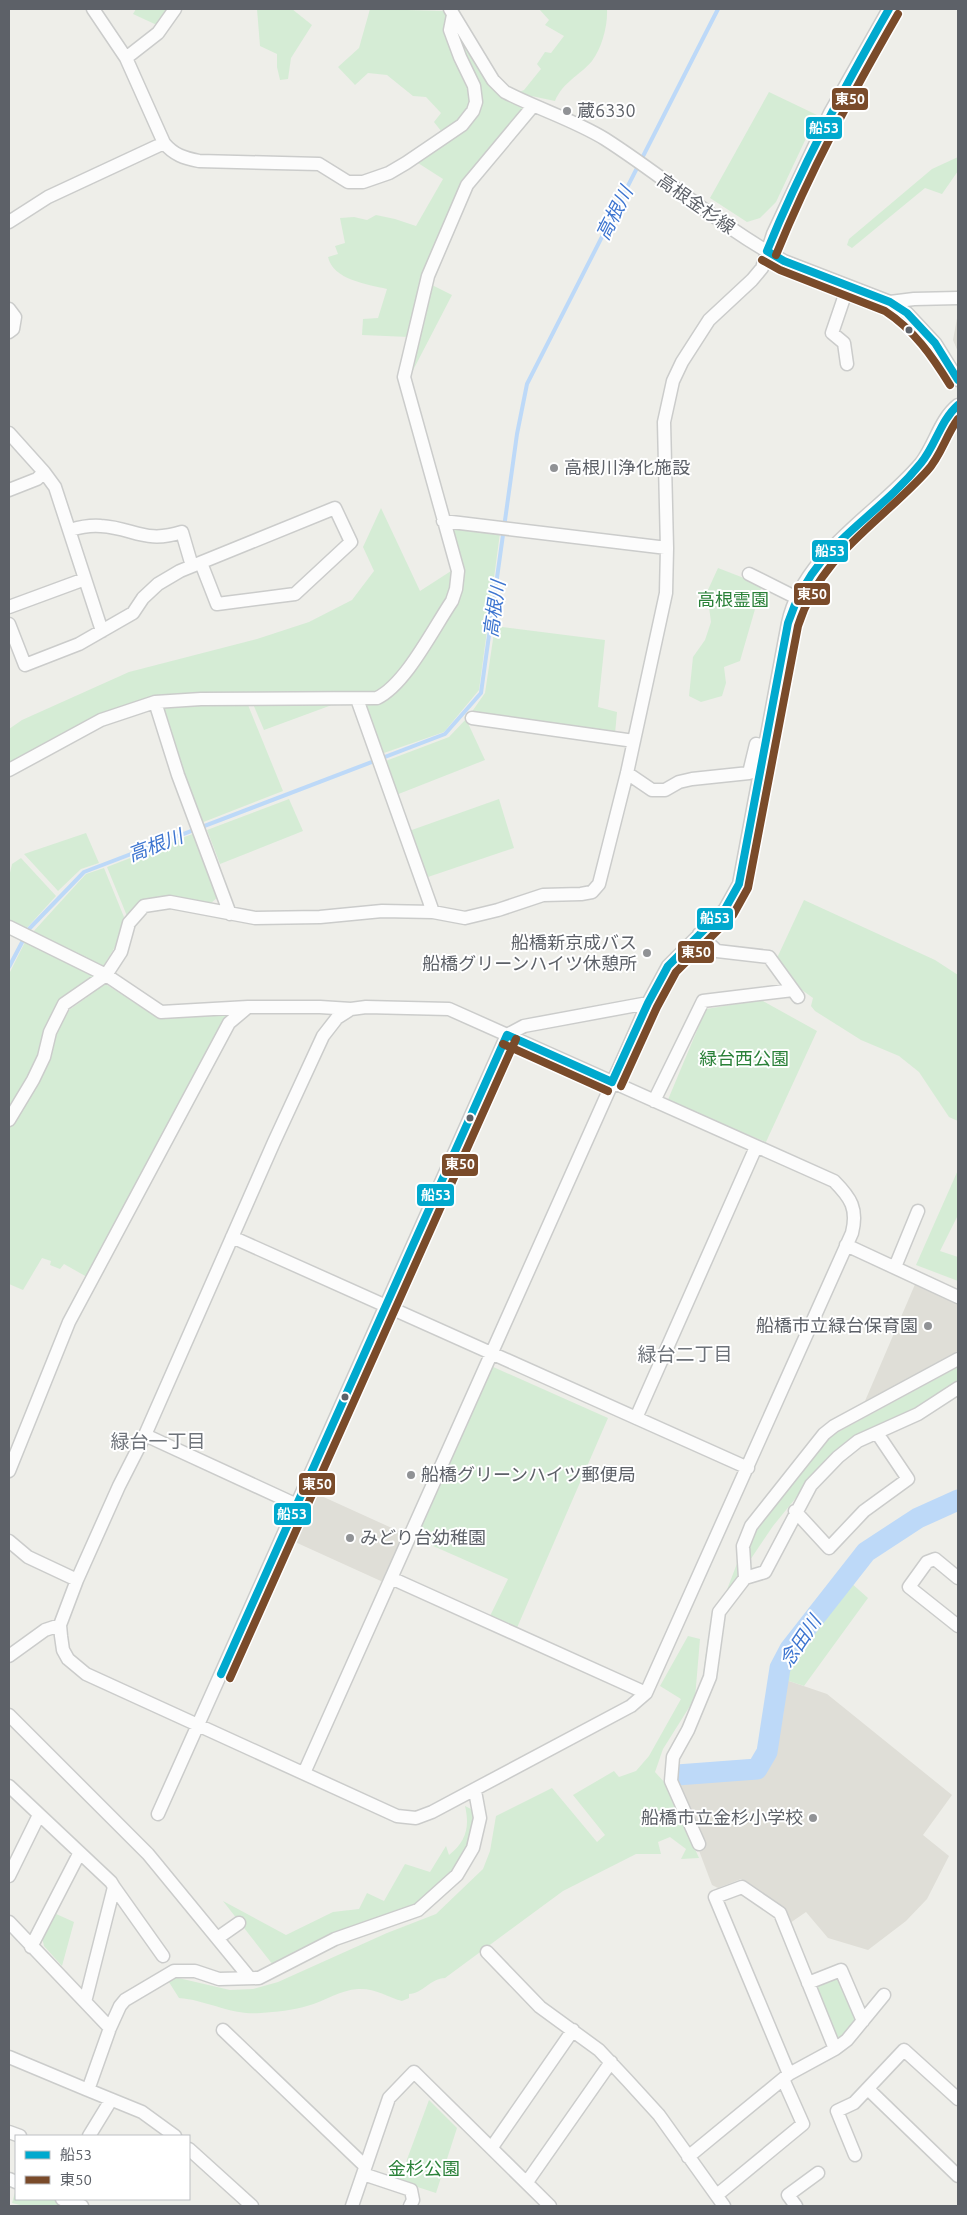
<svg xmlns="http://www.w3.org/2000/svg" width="967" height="2215" viewBox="0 0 967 2215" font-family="Ubuntu,'Noto Sans JP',sans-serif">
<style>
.education{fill:#dfded7}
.green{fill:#d5ecd5}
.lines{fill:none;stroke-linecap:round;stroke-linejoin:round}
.stream{stroke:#bdd9f8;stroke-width:4}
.river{stroke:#bdd9f8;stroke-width:21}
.minor-casing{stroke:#cbcccb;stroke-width:15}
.minor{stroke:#fcfcfc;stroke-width:12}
.bus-1-casing{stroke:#fff;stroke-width:11}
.bus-2-casing{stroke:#fff;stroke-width:11}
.bus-1{stroke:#00a9ce;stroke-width:8}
.bus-2{stroke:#7a4b2a;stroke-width:8}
.poi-dot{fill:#909295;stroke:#fff;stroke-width:2}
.bus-dot{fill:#5d6168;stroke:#fff;stroke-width:2}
.labels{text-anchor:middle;stroke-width:4;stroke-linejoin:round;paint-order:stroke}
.poi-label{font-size:18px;fill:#5d6168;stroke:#fff;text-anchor:start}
.street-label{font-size:18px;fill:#5d6168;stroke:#fff}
.park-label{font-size:18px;fill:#2a8138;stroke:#fff}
.water-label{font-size:19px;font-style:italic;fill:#3d75d0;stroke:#fff}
.neighbourhood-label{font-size:19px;fill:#6e737a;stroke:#fff}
.line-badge{stroke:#fff;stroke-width:2}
.badge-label{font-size:14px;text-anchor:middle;font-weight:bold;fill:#fff}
</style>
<rect width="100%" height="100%" fill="#eeeee9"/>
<path class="education" d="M 958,313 L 958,352 L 953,340 Z
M 916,1282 L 958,1301 L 958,1350 L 949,1358 L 865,1401 Z
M 317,1494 L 405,1534 L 383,1582 L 295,1542 Z
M 786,1680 L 827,1694 L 952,1795 L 923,1835 L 949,1856 L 927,1899 L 906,1921 L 868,1950 L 828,1938 L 806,1912 L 790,1923 L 784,1908 L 741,1879 L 718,1888 L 712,1885 L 698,1848 L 676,1778 L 756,1775 L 770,1752 L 783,1716 Z"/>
<path class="green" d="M 136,9 L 171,9 L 159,26 L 133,14 Z
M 257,9 L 292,9 L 312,25 L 291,58 L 288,79 L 280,80 L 277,67 L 277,54 L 260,46 Z
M 370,9 L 445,11 L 478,69 L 500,95 L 525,110 L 462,185 L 409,337 L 362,335 L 363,319 L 378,318 L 387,289 C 367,284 333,280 328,257 L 338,254 L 335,246 L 345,243 L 340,218 L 354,217 L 367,220 L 376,215 L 395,219 L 416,226 L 443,179 L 418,163 L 448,140 L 434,122 L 441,113 L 426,97 L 413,96 L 387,75 L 368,73 L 355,85 L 338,67 L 359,48 Z
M 539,9 L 607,9 C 608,25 602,48 592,61 C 579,76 563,82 555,101 L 517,93 L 524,90 L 541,69 L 537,64 L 545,52 L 551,53 L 564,36 L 545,25 L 549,20 Z
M 769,92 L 817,115 L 776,202 L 760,218 L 747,222 L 710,198 Z
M 958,157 L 958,171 L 942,194 L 925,188 L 852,248 L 847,245 L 849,239 L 932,169 Z
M 430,284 L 452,295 L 409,378 Z
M 381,508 L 420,591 L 451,571 L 451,590 L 446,600 L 396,676 L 376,694 L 154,698 L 9,766 L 9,729 L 22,720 L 129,672 L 257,639 L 309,622 L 352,600 L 374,571 L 363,547 Z
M 449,526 L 500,533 L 479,690 L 444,732 L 381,754 L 362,703 L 380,700 L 455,606 Z
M 718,568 L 762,585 L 740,661 L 724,667 L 726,683 L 722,696 L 701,702 L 689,696 L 693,657 L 705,640 L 711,622 L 707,592 Z
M 495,626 L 605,640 L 598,707 L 617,712 L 615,734 L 471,713 L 485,693 Z
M 340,702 L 264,730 L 253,704 Z
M 201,704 L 248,705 L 283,791 L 201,823 L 162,706 Z
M 466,719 L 485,760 L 396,795 L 383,762 L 449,737 Z
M 289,799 L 303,831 L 220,864 L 207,830 Z
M 499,799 L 514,848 L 425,878 L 409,831 Z
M 86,833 L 99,863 L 81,869 L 58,891 L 24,854 Z
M 195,833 L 219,896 L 210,904 L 142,902 L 127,916 L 107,867 Z
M 21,858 L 56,896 L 25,930 L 9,920 L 9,877 L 12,864 Z
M 104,868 L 124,917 L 115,947 L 101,970 L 32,933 L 86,874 Z
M 804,900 L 935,960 L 958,975 L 958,1121 L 949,1117 L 919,1072 L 899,1056 L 861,1040 L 815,1011 L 811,1006 L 813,998 L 802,990 L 777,958 Z
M 26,940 L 96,977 L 60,1003 L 40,1057 L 9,1111 L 9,974 Z
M 104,983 L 155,1016 L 224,1012 L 226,1018 L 87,1277 L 64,1264 L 60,1269 L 50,1265 L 51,1261 L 42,1258 L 23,1290 L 9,1284 L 9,1127 L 36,1082 L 55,1036 L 69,1010 L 93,993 Z
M 761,1000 L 817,1031 L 766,1142 L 667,1102 L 706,1009 Z
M 958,1170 L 958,1215 L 940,1251 L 958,1257 L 958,1281 L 916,1265 Z
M 491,1366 L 608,1418 L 516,1630 L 490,1616 L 508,1579 L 415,1538 Z
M 958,1367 L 958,1383 L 916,1412 L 856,1437 L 808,1483 L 773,1526 L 740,1575 L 703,1675 L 708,1639 L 738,1561 L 754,1529 L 829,1437 Z
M 850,1582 L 868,1598 L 804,1686 L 786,1680 L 798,1653 Z
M 688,1636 L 700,1639 L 695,1698 L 663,1749 L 655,1772 L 666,1784 L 699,1858 L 681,1859 L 686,1849 L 670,1837 L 658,1842 L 661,1854 L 636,1854 L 563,1891 L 445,1978 C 431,1978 422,1994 409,1994 L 409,1998 L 402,2001 C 387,1997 375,1988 358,1989 C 340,1990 325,2001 307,2006 C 293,2010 276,2012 261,2013 C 232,2016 207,2000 179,1998 L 167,1979 L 174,1977 L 230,1990 L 253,1989 L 278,1982 L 387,1933 L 436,1914 L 483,1869 L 490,1851 L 496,1816 L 552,1788 L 597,1842 L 605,1835 L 573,1795 L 614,1771 L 619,1777 L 636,1771 L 649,1756 L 681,1699 L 660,1686 Z
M 465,1806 L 471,1809 L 475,1820 L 471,1847 L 443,1884 L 412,1906 L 273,1965 L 223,1901 L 286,1935 L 333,1912 L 359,1909 L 367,1893 L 384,1901 L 405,1864 L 430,1872 L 446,1846 L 449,1855 C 466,1842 470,1827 465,1806 Z
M 54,1913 L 74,1922 L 62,1966 L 44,1946 L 42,1937 Z
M 835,1977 L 840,1978 L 857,2018 L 843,2040 L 838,2040 L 817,1988 L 819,1983 Z
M 429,2100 L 457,2128 L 436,2193 L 399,2181 Z
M 16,2189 L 16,2199 L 52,2199 L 72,2206 L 24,2206 L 12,2203 Z"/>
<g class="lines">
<path class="stream" d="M 9,967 L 29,929 L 84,872 L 445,734 L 481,693 L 517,434 L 527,384 L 718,9"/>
<path class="river" d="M 677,1775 L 757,1769 L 767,1752 L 780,1668 L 790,1649 L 866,1552 L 918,1518 L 958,1500"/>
<g class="minor-casing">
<path id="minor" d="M 93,9 L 126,58 L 164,143 C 174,155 184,158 199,161 L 319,164 L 348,182 L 363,182 L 389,173 L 406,163 L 462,125 L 473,111 L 476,102 L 474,86 L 460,57 L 450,30 L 453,15
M 450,9 L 493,80 L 505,92 C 538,109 574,120 605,139 C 666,178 720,226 784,261 L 890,302 L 907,313 L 935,343 L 958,380
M 126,58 L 158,33 L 175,9
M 9,222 L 48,197 L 164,143
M 890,302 L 914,299 L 958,298
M 9,309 L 15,317 L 13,329 L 9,332
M 847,364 L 844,343 L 832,333 L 848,286
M 9,433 L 44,472 L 37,479 L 9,490
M 44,472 L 55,487 L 102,631
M 443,521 L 667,548
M 70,530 C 80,527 90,525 101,526 C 134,528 145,544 182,532 L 192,566
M 749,574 L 797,598
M 9,607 L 85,579
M 9,624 L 25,665 L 79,644 L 133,613 L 143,598 L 158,584 L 180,571 L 335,508 L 351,542 L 295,594 L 217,604 L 201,563
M 357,699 L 433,912
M 155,702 L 178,775 L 230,914
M 472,718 L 634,741
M 9,770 L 101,720 L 155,702 L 201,699 L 377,698 C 406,684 433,629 452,601 L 456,589 L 458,571 L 404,377 L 428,276 L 467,185 L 533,106
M 627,773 L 652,790 L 665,790 L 679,782 L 692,779 L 749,773 L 756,744 L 766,746
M 9,927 L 106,975 L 161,1012 L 248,1007
M 699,934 L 717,951 L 769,957 L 798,997
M 366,1007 L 449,1009 L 834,1181 C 851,1198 858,1209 852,1233 L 646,1693 L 631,1706 L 432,1812 L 416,1818 L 397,1816 L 86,1674 L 68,1659 L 63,1650 L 61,1636 L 60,1625 L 77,1580 L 119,1486 L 145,1435 L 274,1142 L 323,1036 L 337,1018 L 351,1009 Z
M 654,1101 L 703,1001 L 793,990
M 9,1120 L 33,1080 L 44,1057 L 50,1032 L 64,1004 L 106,975 L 121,952 L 129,923 L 144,906 L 170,902 L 255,918 L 320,917 L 382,911 L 433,912 L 465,918 L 498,910 L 543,895 L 581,894 L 592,892 L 599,884 L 627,773 L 666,593 L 667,548 L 664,422 L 673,381 L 682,362 L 709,320 L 752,280 L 762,268 L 773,234 L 830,113 L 889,9
M 232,1237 L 748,1468
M 846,1245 L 958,1297
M 895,1267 L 918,1211
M 636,1418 L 756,1147
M 145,1435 L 297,1505
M 9,1471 L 69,1322 L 229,1023 L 248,1007 L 320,1007 L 351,1009
M 795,1511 L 829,1548 L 864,1511 L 908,1479 L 877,1433
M 9,1541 L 28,1557 L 77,1580
M 391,1578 L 646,1693
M 745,1578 L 743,1546 L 751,1526 L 824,1434 L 834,1426 L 958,1359
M 958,1578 L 935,1559 L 927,1562 L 909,1587 L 958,1626
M 9,1656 L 45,1630 L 60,1625
M 9,1715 L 148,1854 L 249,1977
M 304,1773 L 648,1003 L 668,966 L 725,909 L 739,884 L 788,623 C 803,553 878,514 921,463 C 935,445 940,419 958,405
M 9,1786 L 111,1882 L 114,1887 L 85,2002
M 158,1814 L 507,1035 L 524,1026 L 648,1003
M 699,1844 L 671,1781 L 673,1757 L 688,1730 L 710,1677 L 719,1612 L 745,1578 L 765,1572 L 811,1485 L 838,1457 L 858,1441 L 918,1414 L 958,1388
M 9,1876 L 39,1815
M 114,1887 L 163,1956
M 9,1922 L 110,2028
M 219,1937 L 239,1923
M 31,1947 L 79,1854
M 487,1952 L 540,2007 L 599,2050 L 628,2081 L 659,2115 L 724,2206
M 808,1983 L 841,1970 L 863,2021
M 223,2030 L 365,2166
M 9,2057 L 88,2090
M 789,2074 L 715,1897 L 742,1887 L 780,1913 L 835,2049
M 868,2089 L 958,2176
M 9,2132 L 20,2136
M 89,2136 L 111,2100
M 175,2136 L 142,2112 L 88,2090 L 110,2028 L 120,2006 L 125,2000 L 174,1971 L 195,1971 L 219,1979 L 259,1978 L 335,1939 L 418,1910 L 457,1875 L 473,1848 L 480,1818 L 475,1791
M 492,2147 L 573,2030
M 189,2149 L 252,2206
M 855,2155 L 837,2111 L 854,2103 L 904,2050 L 958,2099
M 688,2157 L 789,2074 L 835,2049 L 847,2040 L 884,1995
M 363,2174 L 411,2190 L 413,2200 L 410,2206
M 9,2179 L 16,2182
M 527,2182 L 611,2062
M 717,2195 L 803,2124 L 783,2079
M 62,2199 L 82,2206
M 352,2206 L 389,2098 L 414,2072 L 550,2206
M 796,2206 L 788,2195 L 818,2173"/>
</g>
<use href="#minor" class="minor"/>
<g class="bus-1-casing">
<path id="bus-1" d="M 767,251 C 801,167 844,88 889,9
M 767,251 L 784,261 L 890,302 L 907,313 L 935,343 L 958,380
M 507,1035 L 612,1082
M 612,1082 L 648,1003 L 668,966 L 725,909 L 739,884 L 788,623 C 815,541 872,524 921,463 C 936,445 940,421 958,405
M 221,1674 L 507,1035"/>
</g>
<g class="bus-2-casing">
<path id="bus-2" d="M 776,255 C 810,171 853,92 898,14
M 762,260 L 780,270 L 885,311 C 914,330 932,356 950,385
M 503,1044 L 608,1091
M 621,1086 L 657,1007 L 676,972 L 733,915 L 748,888 L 798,626 C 821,554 879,524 927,471 C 941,456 946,435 958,419
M 230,1678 L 516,1039"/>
</g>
<use href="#bus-1" class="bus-1"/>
<use href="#bus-2" class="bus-2"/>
</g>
<g class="poi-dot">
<circle cx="567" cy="111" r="5"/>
<circle cx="554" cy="468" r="5"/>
<circle cx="647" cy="953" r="5"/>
<circle cx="928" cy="1326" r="5"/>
<circle cx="411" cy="1475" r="5"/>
<circle cx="350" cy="1538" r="5"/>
<circle cx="813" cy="1818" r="5"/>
</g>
<g class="bus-dot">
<circle cx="909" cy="330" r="4.5"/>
<circle cx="470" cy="1118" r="4.5"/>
<circle cx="345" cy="1397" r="4.5"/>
</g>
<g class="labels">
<g class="poi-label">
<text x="577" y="117">蔵6330</text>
<text x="564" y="474">高根川浄化施設</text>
<text x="637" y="949" text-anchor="end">船橋新京成バス<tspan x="637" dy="21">船橋グリーンハイツ休憩所</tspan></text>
<text x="918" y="1332" text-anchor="end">船橋市立緑台保育園</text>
<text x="421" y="1481">船橋グリーンハイツ郵便局</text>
<text x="360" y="1544">みどり台幼稚園</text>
<text x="803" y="1824" text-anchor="end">船橋市立金杉小学校</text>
</g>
<g class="street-label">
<text transform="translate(696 204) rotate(35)" y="6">高根金杉線</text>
</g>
<g class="park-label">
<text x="733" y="606">高根霊園</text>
<text x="744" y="1065">緑台西公園</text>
<text x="424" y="2175">金杉公園</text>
</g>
<g class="water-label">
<text transform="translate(614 213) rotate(-63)" y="7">高根川</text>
<text transform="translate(494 609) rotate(-82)" y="7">高根川</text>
<text transform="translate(155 845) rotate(-21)" y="7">高根川</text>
<text transform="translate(800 1641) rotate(-56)" y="7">念田川</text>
</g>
<g class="neighbourhood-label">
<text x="685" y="1361">緑台二丁目</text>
<text x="158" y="1448">緑台一丁目</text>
</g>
</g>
<g class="line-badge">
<rect x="831" y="87" width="38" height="24" rx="5" fill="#7a4b2a"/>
<rect x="805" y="116" width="38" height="24" rx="5" fill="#00a9ce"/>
<rect x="811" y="539" width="38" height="24" rx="5" fill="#00a9ce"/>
<rect x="793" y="582" width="38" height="24" rx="5" fill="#7a4b2a"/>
<rect x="696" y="907" width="38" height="24" rx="5" fill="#00a9ce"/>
<rect x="677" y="940" width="38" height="24" rx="5" fill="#7a4b2a"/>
<rect x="441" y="1153" width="38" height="24" rx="5" fill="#7a4b2a"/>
<rect x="416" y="1183" width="39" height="24" rx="5" fill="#00a9ce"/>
<rect x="298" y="1472" width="38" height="24" rx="5" fill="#7a4b2a"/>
<rect x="273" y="1502" width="39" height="24" rx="5" fill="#00a9ce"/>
</g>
<g class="badge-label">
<text x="850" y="104">東50</text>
<text x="824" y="133">船53</text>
<text x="830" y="556">船53</text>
<text x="812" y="599">東50</text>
<text x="715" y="923">船53</text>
<text x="696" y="957">東50</text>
<text x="460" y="1169">東50</text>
<text x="436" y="1200">船53</text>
<text x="317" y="1489">東50</text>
<text x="292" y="1519">船53</text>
</g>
<rect width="967" height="2215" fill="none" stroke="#5d6168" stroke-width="20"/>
<rect x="15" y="2135" width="175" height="65" fill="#ffffff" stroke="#bec0c3"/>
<rect x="25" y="2151" width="25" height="8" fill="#00a9ce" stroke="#bec0c3"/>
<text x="60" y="2160" font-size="15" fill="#5d6168">船53</text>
<rect x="25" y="2176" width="25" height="8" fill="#7a4b2a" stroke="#bec0c3"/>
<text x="60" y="2185" font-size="15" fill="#5d6168">東50</text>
</svg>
